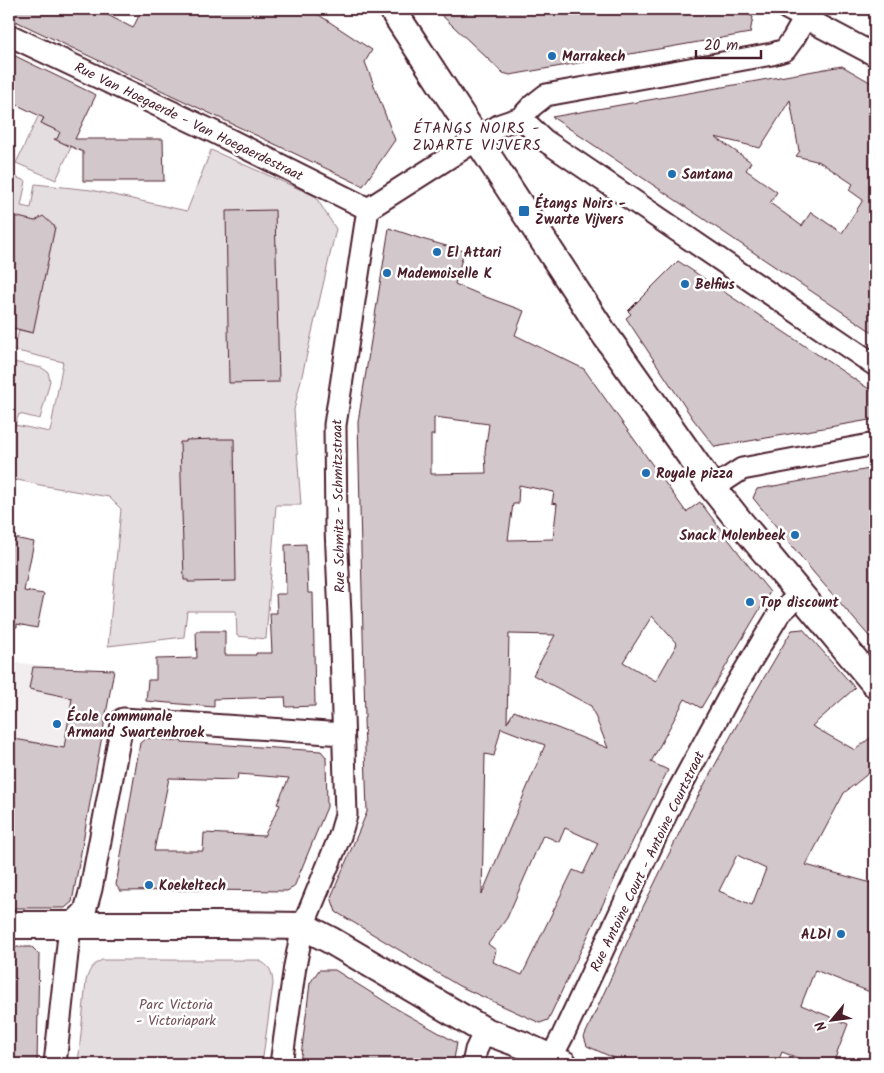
<svg xmlns="http://www.w3.org/2000/svg" width="884" height="1073" viewBox="0 0 884 1073" font-family="Kalam,sans-serif">
<style>
.built{fill:#f2eeef}
.green{fill:#e5dee0;stroke:#987e86}
.building{fill:#d2c7cb;stroke:#4a1f2b;fill-rule:evenodd}
.lines{fill:none;stroke-linecap:round;stroke-linejoin:round}
.minor-casing{stroke:#4a1f2b;stroke-width:25}
.tertiary-casing{stroke:#4a1f2b;stroke-width:30}
.minor{stroke:#fff;stroke-width:21}
.tertiary{stroke:#fff;stroke-width:26}
.poi-dot{fill:#1f6fb2;stroke:#fff;stroke-width:2}
.labels{text-anchor:middle;stroke-width:5;stroke-linejoin:round;paint-order:stroke}
.poi-label{font-size:14px;font-weight:bold;fill:#4a1f2b;stroke:#fff;text-anchor:start}
.street-label{font-size:14px;fill:#4a1f2b;stroke:#fff}
.park-label{font-size:14px;fill:#714f58;stroke:#fff}
.neighbourhood-label{font-size:15px;letter-spacing:1px;fill:#4a1f2b;stroke:#fff}
</style>
<rect width="100%" height="100%" fill="#fff"/>
<filter id="ink" filterUnits="userSpaceOnUse"><feTurbulence type="fractalNoise" baseFrequency=".02" numOctaves="2"/><feDisplacementMap in="SourceGraphic" scale="10" xChannelSelector="R" yChannelSelector="G"/><feConvolveMatrix kernelMatrix="1 2 1 2 8 2 1 2 1" color-interpolation-filters="sRGB"/></filter>
<g filter="url(#ink)">
<path class="built" d="M 9,662 L 77,669 L 114,670 L 87,820 L 50,813 L 45,785 L 9,779 Z"/>
<path class="green" d="M 57,77 L 45,115 L 41,123 L 60,132 L 57,140 L 71,147 L 56,180 L 16,163 Z
M 211,150 L 315,196 L 336,229 L 294,410 L 301,505 L 276,505 L 266,639 L 237,636 L 236,611 L 187,611 L 184,637 L 108,646 L 121,509 L 109,497 L 40,485 L 9,478 L 9,414 L 15,385 L 9,384 L 9,361 L 42,368 L 48,372 L 50,381 L 40,419 L 19,414 L 15,425 L 50,432 L 63,362 L 9,349 L 9,337 L 17,339 L 19,330 L 32,333 L 55,226 L 10,216 L 9,212 L 9,175 L 26,181 L 21,206 L 31,208 L 35,184 L 91,190 L 187,211 Z
M 102,960 L 258,960 C 270,966 272,970 273,984 L 262,1064 L 78,1064 L 86,981 C 89,970 92,965 102,960 Z"/>
<path class="building" d="M 9,9 L 96,9 L 133,28 L 142,9 L 310,9 L 372,50 L 365,62 L 395,140 L 363,186 L 9,18 Z
M 435,9 L 738,9 L 753,17 L 750,33 L 510,75 L 503,73 Z
M 9,53 L 96,95 L 75,139 L 163,139 L 164,181 L 83,181 L 83,152 L 54,139 L 57,139 L 60,132 L 41,123 L 44,118 L 9,101 Z
M 842,66 L 875,85 L 875,334 L 552,117 ZM 790,100 L 799,151 L 800,151 L 796,156 L 820,162 L 853,184 L 849,190 L 863,200 L 842,233 L 811,212 L 802,226 L 770,203 L 777,192 L 746,170 L 751,162 L 715,137 L 760,148 Z
M 275,210 L 279,382 L 229,383 L 226,211 Z
M 9,215 L 35,221 L 43,216 L 55,227 L 33,333 L 9,327 Z
M 389,228 L 422,239 L 464,251 L 455,284 L 486,297 L 524,311 L 515,335 L 584,369 L 686,512 L 700,502 L 748,565 L 770,592 L 701,708 L 685,699 L 651,762 L 668,770 L 638,830 L 548,1020 L 540,1023 L 459,986 L 336,912 L 331,897 L 367,812 L 364,718 L 365,718 L 358,422 ZM 434,417 L 489,424 L 485,451 L 486,473 L 431,474 L 431,435 L 434,435 ZM 519,485 L 554,492 L 552,503 L 557,504 L 553,539 L 508,540 L 513,504 L 518,504 ZM 652,616 L 677,644 L 656,681 L 623,662 ZM 509,634 L 555,635 L 533,675 L 591,706 L 608,748 L 514,711 L 507,723 ZM 501,728 L 545,745 L 482,894 L 485,754 L 494,756 ZM 565,828 L 598,843 L 583,874 L 573,870 L 522,975 L 493,962 L 496,950 L 488,944 L 507,918 L 543,835 L 559,842 Z
M 678,261 L 875,393 L 875,419 L 715,447 L 693,419 L 626,318 L 631,314 L 628,311 Z
M 217,439 L 234,439 L 236,581 L 188,582 L 188,580 L 184,580 L 180,442 L 186,442 L 186,440 Z
M 875,468 L 875,643 L 814,573 L 753,498 L 757,489 Z
M 9,537 L 34,542 L 24,591 L 44,594 L 37,628 L 17,624 L 17,627 L 9,627 Z
M 306,544 L 308,593 L 313,593 L 315,706 L 286,707 L 285,697 L 214,699 L 214,707 L 146,701 L 148,680 L 156,680 L 156,659 L 197,658 L 196,631 L 225,631 L 225,655 L 256,655 L 256,653 L 272,653 L 270,613 L 277,613 L 276,594 L 286,594 L 285,545 Z
M 803,629 L 855,688 L 812,726 L 855,750 L 875,734 L 875,768 L 844,793 L 806,865 L 875,884 L 875,994 L 815,970 L 801,1005 L 848,1024 L 833,1064 L 814,1064 L 782,1052 L 777,1064 L 627,1064 L 587,1046 L 584,1037 L 643,907 L 690,811 L 745,710 L 792,630 ZM 737,855 L 766,869 L 752,905 L 719,891 Z
M 33,667 L 114,670 L 72,902 L 65,908 L 9,908 L 9,738 L 64,748 L 72,698 L 29,689 Z
M 146,738 L 182,741 L 182,742 L 321,751 L 326,757 L 327,807 L 294,887 L 287,891 L 204,890 L 120,891 L 116,885 L 140,743 ZM 238,774 L 289,778 L 277,804 L 280,805 L 264,836 L 204,833 L 203,851 L 154,851 L 169,778 L 237,780 Z
M 9,947 L 32,947 L 39,954 L 37,1064 L 9,1064 Z
M 319,970 L 335,970 L 397,1009 L 457,1043 L 453,1064 L 300,1064 L 310,983 Z"/>
<g class="lines">
<g class="minor-casing">
<path id="minor" d="M 788,9 L 875,55
M 9,35 L 212,131 L 368,209
M 521,118 L 544,140 L 875,365
M 713,488 L 742,469 L 875,444
M 551,1058 L 563,1035 L 670,806 L 729,697 L 779,614 L 800,594
M 55,1064 L 70,926 L 85,911 L 91,889 L 123,719 L 343,734
M 281,1064 L 295,966 L 303,926 L 340,836 L 346,815 L 340,615 L 336,529 L 335,425 L 368,209 L 500,125 L 521,118 L 532,106 L 546,95 L 772,54 L 785,50 L 793,39 L 805,18
M 473,1064 L 476,1050 L 485,1031"/>
</g>
<g class="tertiary-casing">
<path id="tertiary" d="M 392,9 L 601,329 L 713,488 L 736,517 L 875,684
M 9,925 L 223,925 L 303,926 L 330,940 L 485,1031 L 523,1045 L 564,1064"/>
</g>
<use href="#minor" class="minor"/>
<use href="#tertiary" class="tertiary"/>
</g>
</g>
<g class="poi-dot">
<circle cx="552" cy="56" r="5"/>
<circle cx="672" cy="174" r="5"/>
<rect x="518" y="205" width="12" height="12" rx="2.5"/>
<circle cx="437" cy="252" r="5"/>
<circle cx="387" cy="273" r="5"/>
<circle cx="685" cy="284" r="5"/>
<circle cx="646" cy="473" r="5"/>
<circle cx="795" cy="535" r="5"/>
<circle cx="750" cy="602" r="5"/>
<circle cx="57" cy="724" r="5"/>
<circle cx="149" cy="885" r="5"/>
<circle cx="841" cy="934" r="5"/>
</g>
<g class="labels">
<g class="poi-label">
<text x="562" y="61">Marrakech</text>
<text x="682" y="179">Santana</text>
<text x="535" y="208">Étangs Noirs -<tspan x="535" dy="16">Zwarte Vijvers</tspan></text>
<text x="447" y="257">El Attari</text>
<text x="397" y="278">Mademoiselle K</text>
<text x="695" y="289">Belfius</text>
<text x="656" y="478">Royale pizza</text>
<text x="785" y="540" text-anchor="end">Snack Molenbeek</text>
<text x="760" y="607">Top discount</text>
<text x="67" y="721">École communale<tspan x="67" dy="16">Armand Swartenbroek</tspan></text>
<text x="159" y="890">Koekeltech</text>
<text x="831" y="939" text-anchor="end">ALDI</text>
</g>
<g class="street-label">
<text transform="translate(189 121) rotate(26)" y="5">Rue Van Hoegaerde - Van Hoegaerdestraat</text>
<text transform="translate(338 506) rotate(-91)" y="5">Rue Schmitz - Schmitzstraat</text>
<text transform="translate(647 861) rotate(-64)" y="5">Rue Antoine Court - Antoine Courtstraat</text>
</g>
<g class="park-label">
<text x="176" y="1009">Parc Victoria<tspan x="176" dy="16">- Victoriapark</tspan></text>
</g>
<g class="neighbourhood-label">
<text x="477" y="133">ÉTANGS NOIRS -<tspan x="477" dy="17">ZWARTE VIJVERS</tspan></text>
</g>
</g>
<rect width="884" height="1073" fill="none" stroke="#fff" stroke-width="30"/>
<rect x="15" y="15" width="854" height="1043" fill="none" stroke="#4a1f2b" stroke-width="2" filter="url(#ink)"/>
<g transform="translate(832 1020) rotate(241)" stroke="#ffffff" stroke-width="4" paint-order="stroke">
<path d="M0-4L9 19L0 12L-9 19Z" fill="#4a1f2b"/>
<text y="-8" font-size="14" font-weight="bold" text-anchor="middle" fill="#4a1f2b">N</text>
</g>
<path d="M696 50v8h65v-8" fill="none" stroke="#4a1f2b" stroke-width="2.5"/>
<text x="704" y="50" font-size="15" fill="#4a1f2b" stroke="#ffffff" stroke-width="4" paint-order="stroke">20 m</text>
</svg>
